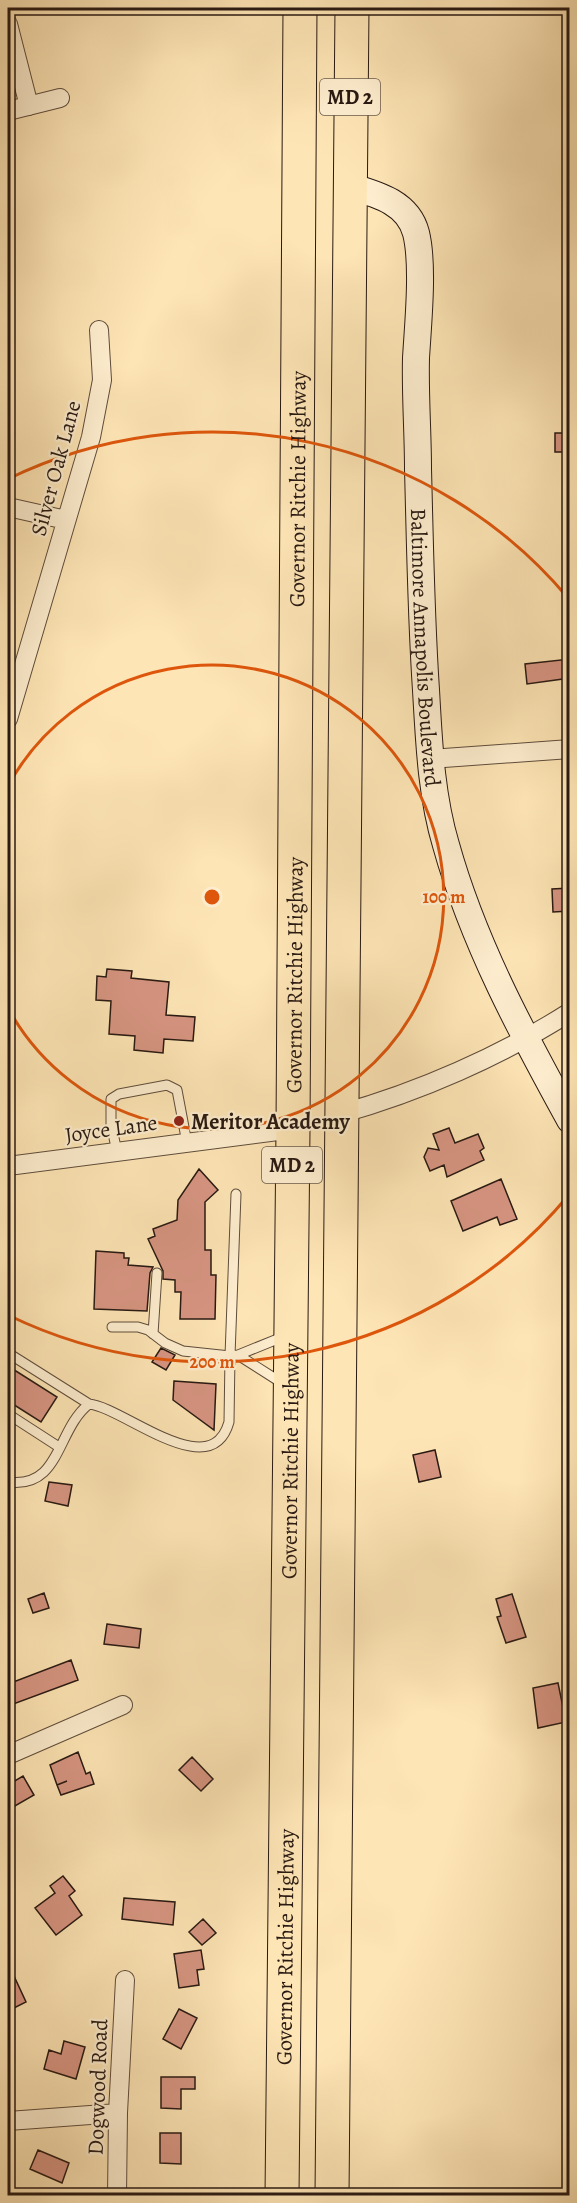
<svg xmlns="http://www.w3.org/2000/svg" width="577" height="2203" viewBox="0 0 577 2203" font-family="Alegreya,serif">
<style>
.building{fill:#d79582;stroke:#281912;stroke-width:1.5}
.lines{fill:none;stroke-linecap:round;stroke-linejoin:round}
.lane-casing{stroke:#5e4c3b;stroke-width:11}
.street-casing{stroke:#5e4c3b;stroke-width:20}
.secondary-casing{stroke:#281912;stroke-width:28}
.highway-casing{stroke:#281912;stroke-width:35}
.lane{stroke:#feeecf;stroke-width:9}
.street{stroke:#feeecf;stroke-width:18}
.secondary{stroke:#feeecf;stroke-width:26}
.highway{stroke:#fee5b5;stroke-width:33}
.ring{fill:none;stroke:#de560c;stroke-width:3}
.poi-dot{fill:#8f2418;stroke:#feeecf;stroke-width:2}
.labels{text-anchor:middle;stroke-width:4.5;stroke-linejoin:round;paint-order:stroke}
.shield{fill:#feeecf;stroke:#68594b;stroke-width:1.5}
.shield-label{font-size:21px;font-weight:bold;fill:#281912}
.street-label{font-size:22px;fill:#281912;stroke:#feeecf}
.poi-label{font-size:22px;font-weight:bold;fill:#281912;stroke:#feeecf;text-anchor:start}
.centre{fill:#de560c;stroke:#feeecf;stroke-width:3}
.ring-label{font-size:18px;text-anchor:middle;font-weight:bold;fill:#de560c;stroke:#feeecf;stroke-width:4.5;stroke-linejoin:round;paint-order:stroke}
</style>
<rect width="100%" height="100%" fill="#fee5b5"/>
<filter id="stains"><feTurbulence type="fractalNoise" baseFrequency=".00333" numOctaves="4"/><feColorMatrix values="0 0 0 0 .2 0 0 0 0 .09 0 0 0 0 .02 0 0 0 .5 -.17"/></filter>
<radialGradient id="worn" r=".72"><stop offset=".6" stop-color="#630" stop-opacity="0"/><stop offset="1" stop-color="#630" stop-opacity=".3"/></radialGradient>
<path class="building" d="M 555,433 L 570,433 L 570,452 L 555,452 Z
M 570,659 L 570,678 L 527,684 L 525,664 Z
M 570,888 L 570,911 L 553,912 L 552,889 Z
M 107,969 L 132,971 L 131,978 L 169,982 L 166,1015 L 195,1017 L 193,1041 L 164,1039 L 163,1053 L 134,1050 L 135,1036 L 109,1034 L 111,1001 L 96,1000 L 97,976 L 106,977 Z
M 449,1128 L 455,1143 L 478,1134 L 484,1148 L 480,1151 L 484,1160 L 447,1177 L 444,1165 L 430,1171 L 424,1157 L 428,1148 L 439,1150 L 433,1134 Z
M 199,1169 L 218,1190 L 205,1202 L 205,1250 L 211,1250 L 211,1275 L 216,1275 L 215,1319 L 180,1319 L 181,1292 L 175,1292 L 175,1280 L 163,1279 L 163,1271 L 148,1239 L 155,1236 L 153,1229 L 177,1220 L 178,1200 Z
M 501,1179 L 517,1219 L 500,1225 L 497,1217 L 463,1231 L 451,1201 Z
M 96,1251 L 124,1253 L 124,1258 L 129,1258 L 128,1265 L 153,1267 L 150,1273 L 147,1311 L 94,1309 Z
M 161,1348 L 175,1355 L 166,1370 L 152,1362 Z
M 8,1366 L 57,1397 L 41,1422 L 8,1401 Z
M 174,1381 L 216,1384 L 214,1430 L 173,1400 Z
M 435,1450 L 441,1477 L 419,1482 L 413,1455 Z
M 49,1482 L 72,1485 L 68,1506 L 45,1501 Z
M 44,1593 L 49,1608 L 33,1613 L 28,1599 Z
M 512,1594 L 526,1637 L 506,1643 L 497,1617 L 501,1616 L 496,1599 Z
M 107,1624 L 141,1629 L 139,1648 L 104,1644 Z
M 71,1660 L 78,1680 L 8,1706 L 8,1684 Z
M 558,1683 L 566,1722 L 538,1728 L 533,1688 Z
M 78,1752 L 86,1774 L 90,1772 L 94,1784 L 61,1795 L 57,1785 L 67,1781 L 57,1785 L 50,1765 Z
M 192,1757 L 213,1779 L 201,1791 L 179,1770 Z
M 23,1776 L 34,1795 L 8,1810 L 8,1785 Z
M 63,1876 L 75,1891 L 69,1896 L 82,1915 L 56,1935 L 35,1908 L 55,1893 L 50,1886 Z
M 124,1898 L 175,1902 L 173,1925 L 122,1919 Z
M 203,1919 L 216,1933 L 202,1945 L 189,1932 Z
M 201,1950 L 204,1969 L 197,1970 L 199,1985 L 179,1988 L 174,1954 Z
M 8,1963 L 26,2002 L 8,2011 Z
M 179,2009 L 197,2018 L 181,2049 L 163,2039 Z
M 64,2041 L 85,2047 L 76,2079 L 44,2069 L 49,2050 L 61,2054 Z
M 161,2077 L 195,2077 L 195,2089 L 181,2089 L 181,2109 L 161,2108 Z
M 160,2133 L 181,2133 L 181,2164 L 160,2163 Z
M 38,2150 L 69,2163 L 62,2183 L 30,2169 Z"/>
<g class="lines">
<g class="lane-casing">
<path id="lane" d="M 117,1152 L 111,1124 L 111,1099 L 119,1094 L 167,1085 L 177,1090 L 187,1143
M 236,1194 L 230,1356 L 238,1355 L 282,1383
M 153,1334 L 157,1273
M 8,1353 L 89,1404
M 238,1355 L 285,1336
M 8,1414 L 59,1447
M 8,1482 C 61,1489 56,1430 89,1404 C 123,1407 211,1486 229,1422 L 230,1356 L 183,1351 L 165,1343 L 148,1330 L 138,1327 L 112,1327"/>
</g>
<g class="street-casing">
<path id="street" d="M 8,24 L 29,106
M 8,111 L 60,98
M 8,507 L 66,520
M 8,719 L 91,437 L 102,380 L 99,330
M 430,759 L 570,749
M 340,1114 C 419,1092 501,1056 570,1012
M 8,1166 L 293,1129
M 8,1755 L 123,1705
M 8,2121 L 118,2113
M 117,2196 L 118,2113 L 125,1980"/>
</g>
<g class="secondary-casing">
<g id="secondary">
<path id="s1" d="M 349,186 C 376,194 408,202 416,233 C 424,265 418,324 416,358 C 415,395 418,432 418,469 C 420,543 421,617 426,690 C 429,742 431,795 446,845 C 473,942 521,1031 570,1120"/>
</g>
</g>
<g class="highway-casing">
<g id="highway">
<path id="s2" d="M 282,2196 L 293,1129 L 300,8"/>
<path d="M 332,2196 L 352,8"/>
</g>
</g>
<use href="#lane" class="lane"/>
<use href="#street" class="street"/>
<use href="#secondary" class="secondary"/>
<use href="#highway" class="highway"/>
</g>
<g class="ring">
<path d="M8 786A232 232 0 1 1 8 1008"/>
<path d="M568 1196A465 465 0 0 1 8 1315M8 479A465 465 0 0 1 568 598"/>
</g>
<circle class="poi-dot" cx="179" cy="1121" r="6"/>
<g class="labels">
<g class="shield">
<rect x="320" y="79" width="60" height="36" rx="4.5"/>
<rect x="262" y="1147" width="60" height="36" rx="4.5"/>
</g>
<g class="shield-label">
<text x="350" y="104">MD 2</text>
<text x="292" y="1172">MD 2</text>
</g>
<g class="street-label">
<text transform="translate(55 468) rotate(-75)" y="8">Silver Oak Lane</text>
<text dy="8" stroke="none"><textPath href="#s2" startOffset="1707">Governor Ritchie Highway</textPath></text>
<text dy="8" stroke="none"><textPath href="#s1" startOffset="501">Baltimore Annapolis Boulevard</textPath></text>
<text dy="8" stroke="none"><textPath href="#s2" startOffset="1221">Governor Ritchie Highway</textPath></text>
<text transform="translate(111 1128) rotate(-8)" y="8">Joyce Lane</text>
<text dy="8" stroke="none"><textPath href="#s2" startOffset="735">Governor Ritchie Highway</textPath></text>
<text dy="8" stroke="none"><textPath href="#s2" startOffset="249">Governor Ritchie Highway</textPath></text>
<text transform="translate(97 2087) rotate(-88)" y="8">Dogwood Road</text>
</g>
<g class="poi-label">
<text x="191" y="1129">Meritor Academy</text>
</g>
</g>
<circle cx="212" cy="897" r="9" class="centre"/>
<g class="ring-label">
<text x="444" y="903">100 m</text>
<text x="212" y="1368">200 m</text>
</g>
<rect width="577" height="2203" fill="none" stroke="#fee5b5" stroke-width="30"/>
<rect x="9" y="9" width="559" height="2185" fill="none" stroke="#281912" stroke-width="3"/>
<rect x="15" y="15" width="547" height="2173" fill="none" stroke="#281912" stroke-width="1.5"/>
<rect width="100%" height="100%" filter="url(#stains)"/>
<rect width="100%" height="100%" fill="url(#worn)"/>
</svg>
